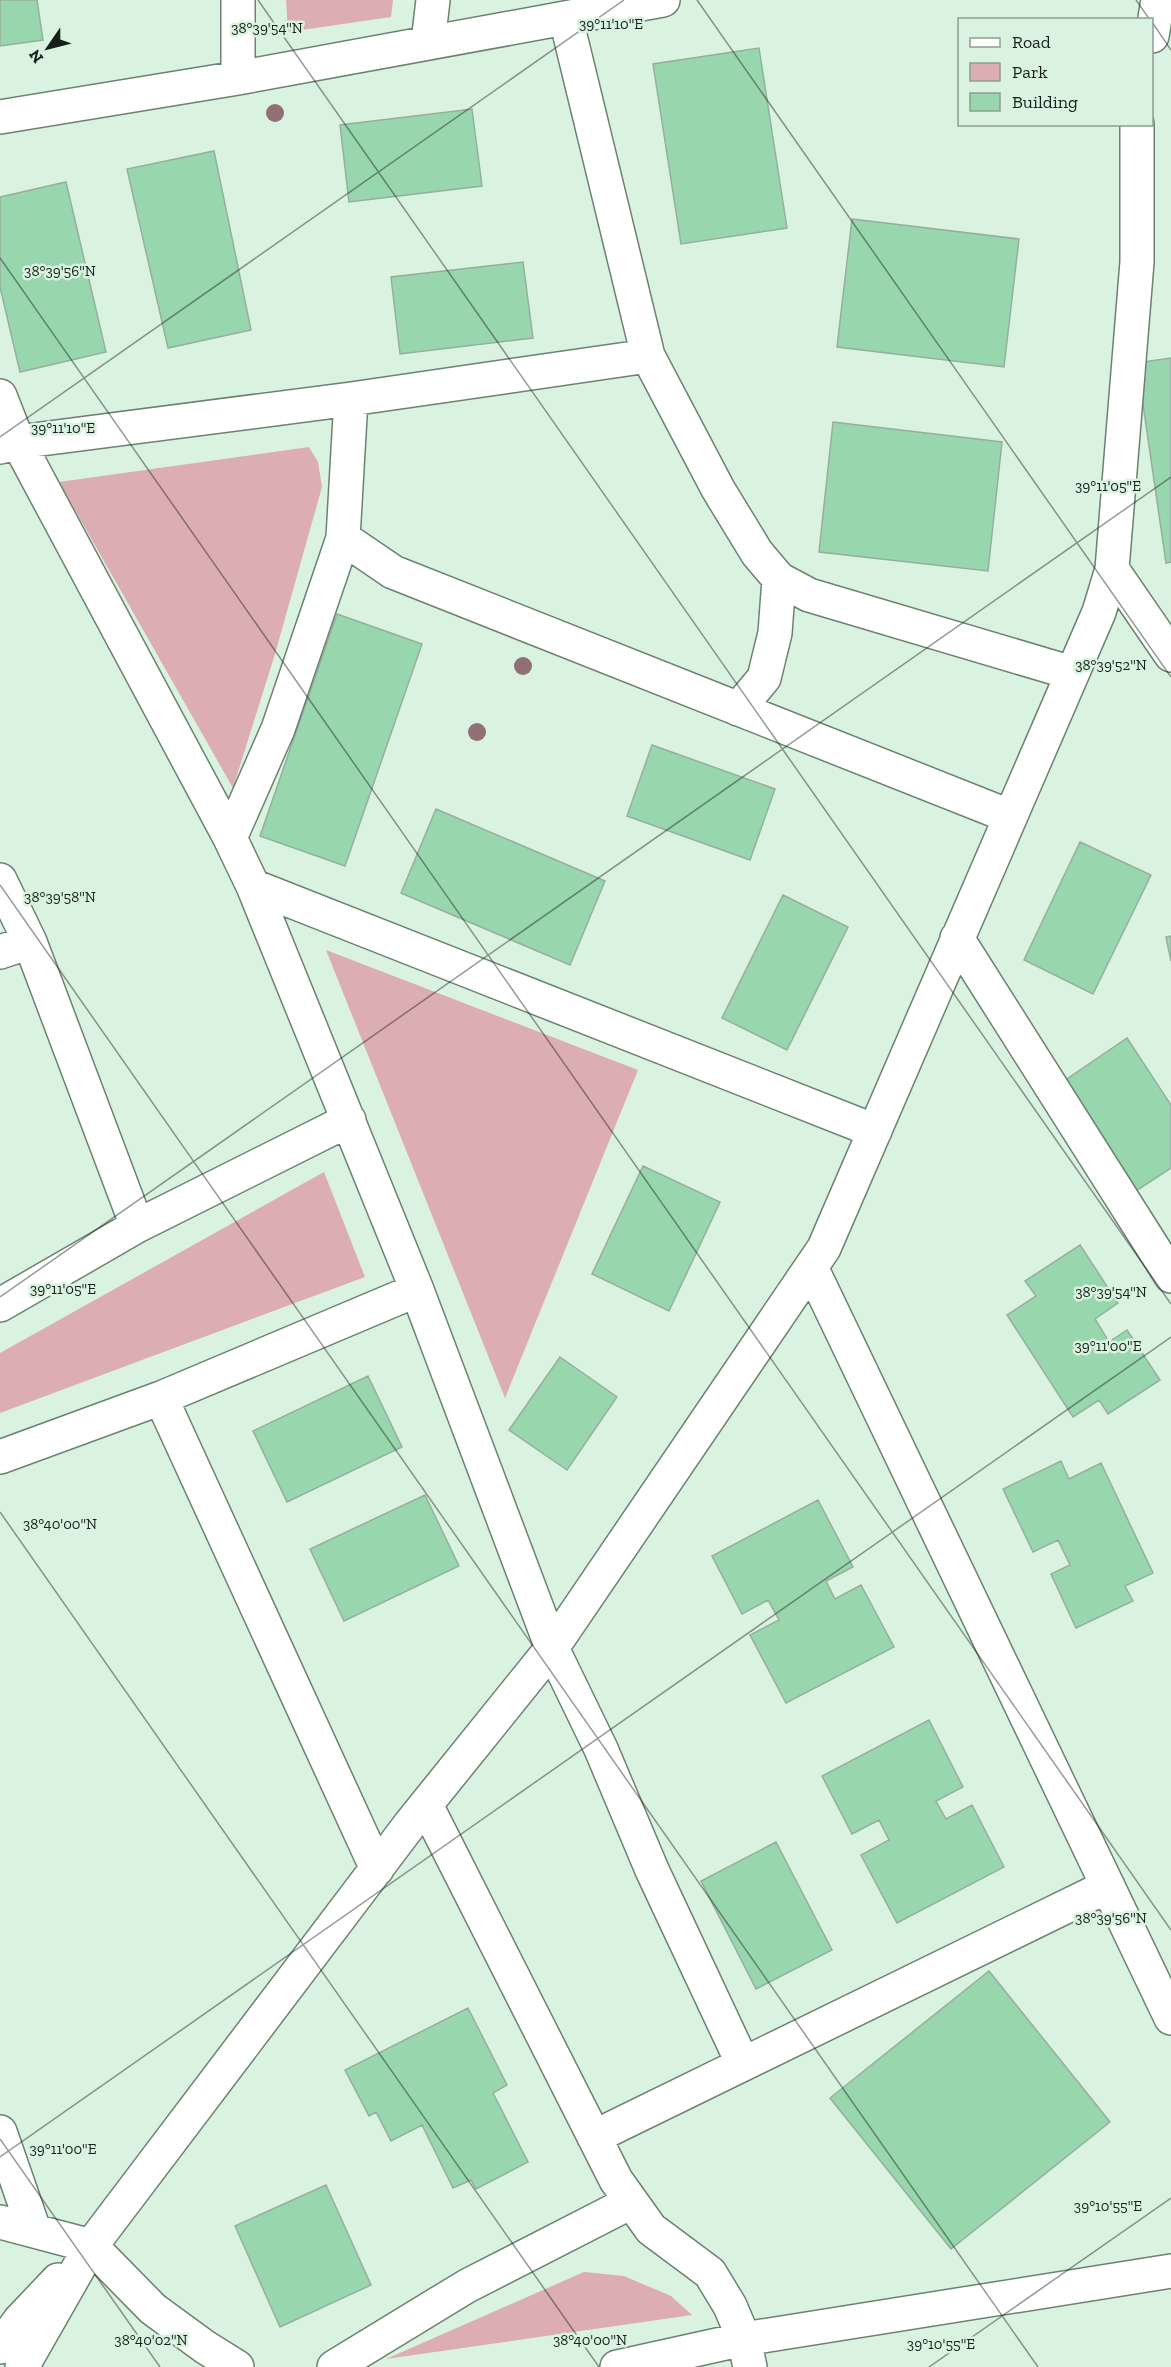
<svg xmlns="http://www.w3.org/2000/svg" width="1171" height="2367" viewBox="0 0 1171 2367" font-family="'Zilla Slab',serif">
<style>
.green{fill:#dcadb2}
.building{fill:#98d6ad;stroke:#96ae9e;stroke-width:1.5}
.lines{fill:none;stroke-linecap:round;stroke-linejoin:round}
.minor-casing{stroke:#6b8272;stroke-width:36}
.minor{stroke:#fff;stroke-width:33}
.tree{fill:#926e75}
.ticks{fill:none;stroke:#17201a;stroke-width:1.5;stroke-opacity:0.45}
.ticks-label{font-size:15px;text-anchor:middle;fill:#17201a;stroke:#daf3e1;stroke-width:5;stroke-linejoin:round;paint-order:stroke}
</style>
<rect width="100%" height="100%" fill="#daf3e1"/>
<path class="green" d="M 286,0 L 393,0 L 391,17 L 288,32 Z
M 309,447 L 318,462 L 322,487 L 275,654 L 233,788 L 59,482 Z
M 326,950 L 638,1070 L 505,1398 Z
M 324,1172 L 365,1277 L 0,1413 L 0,1353 Z
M 584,2272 L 624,2276 L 671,2296 L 692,2315 L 386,2359 Z"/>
<path class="building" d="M 0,0 L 37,0 L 43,40 L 0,46 Z
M 759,48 L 787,228 L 681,244 L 653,64 Z
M 472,109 L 482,186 L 349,202 L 340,125 Z
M 214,151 L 251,330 L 168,348 L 127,169 Z
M 66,182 L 106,352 L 20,372 L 0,287 L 0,197 Z
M 852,219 L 1019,239 L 1004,367 L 837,347 Z
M 523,262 L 533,338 L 400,354 L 391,277 Z
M 1171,358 L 1171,562 L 1166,563 L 1137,363 Z
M 833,422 L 1002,442 L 988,571 L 819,552 Z
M 337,614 L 422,644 L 345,866 L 260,836 Z
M 652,745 L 775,789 L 750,860 L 627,816 Z
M 436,809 L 605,881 L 570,965 L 401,893 Z
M 1080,842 L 1151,875 L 1093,994 L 1024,960 Z
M 783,895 L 848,927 L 787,1050 L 722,1018 Z
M 1171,936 L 1171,961 L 1166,937 Z
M 1127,1038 L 1171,1105 L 1171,1168 L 1136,1191 L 1064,1081 Z
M 643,1166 L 720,1202 L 669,1311 L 592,1274 Z
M 1080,1245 L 1118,1303 L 1095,1319 L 1109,1342 L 1127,1330 L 1160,1380 L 1108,1414 L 1099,1400 L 1073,1417 L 1007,1315 L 1036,1296 L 1025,1281 Z
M 560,1357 L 617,1397 L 567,1470 L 509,1430 Z
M 368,1376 L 402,1447 L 287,1502 L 253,1431 Z
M 1061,1461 L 1069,1479 L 1101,1463 L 1153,1573 L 1125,1586 L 1133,1601 L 1076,1628 L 1051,1574 L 1070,1565 L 1058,1540 L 1033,1552 L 1003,1489 Z
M 425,1495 L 459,1566 L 344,1621 L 310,1549 Z
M 818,1500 L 853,1567 L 826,1581 L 835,1599 L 861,1585 L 894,1647 L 786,1703 L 750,1635 L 779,1620 L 768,1600 L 742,1614 L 712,1556 Z
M 929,1720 L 963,1787 L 936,1801 L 946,1819 L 972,1805 L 1004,1867 L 897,1923 L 861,1855 L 889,1840 L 879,1820 L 852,1834 L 822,1776 Z
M 776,1842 L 832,1950 L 756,1989 L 701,1881 Z
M 989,1971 L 1110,2122 L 951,2249 L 830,2098 Z
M 468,2008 L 507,2085 L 493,2093 L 528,2162 L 476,2189 L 471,2180 L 453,2188 L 422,2125 L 391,2141 L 376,2112 L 369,2116 L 345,2070 Z
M 326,2185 L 371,2285 L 280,2327 L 235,2226 Z"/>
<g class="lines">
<g class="minor-casing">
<path id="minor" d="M 238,0 L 238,78
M 566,19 L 648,356 L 718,489 L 757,553 L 779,579 L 809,595 L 1072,673
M 1152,36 L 1158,0
M 428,43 L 433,0
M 0,117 L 238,78 L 663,0
M 0,396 L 18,442 L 230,838 L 253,886 L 417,1290 L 552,1648 L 601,1749 L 652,1870 L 743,2064
M 351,399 L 343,538 L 393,572 L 1009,816
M 0,447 L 18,442 L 351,399 L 648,356
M 1112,569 L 1171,655
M 738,709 L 764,678 L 775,633 L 779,579
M 230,838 L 278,729 L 343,538
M 0,880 L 30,942 L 137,1226
M 253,886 L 875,1131
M 957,938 L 1171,1276
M 0,952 L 30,942
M 811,1267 L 1171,2018
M 0,1305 L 137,1226 L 349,1120
M 161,1398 L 377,1869
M 0,1457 L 161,1398 L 417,1290
M 426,1805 L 616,2180 L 651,2229 L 710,2273 L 730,2306 L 744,2339 L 750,2367
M 0,2132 L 34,2230
M 594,2137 L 1108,1886
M 0,2222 L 91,2246 L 153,2309 L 205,2347 L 237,2367
M 0,2347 L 20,2320 L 58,2280
M 22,2367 L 91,2246 L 411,1823 L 552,1648 L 824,1248 L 1099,612 L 1112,569 L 1137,262 L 1137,124
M 334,2367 L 467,2286 L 631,2202
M 617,2367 L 744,2339 L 1171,2271"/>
</g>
<use href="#minor" class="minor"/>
</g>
<g class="tree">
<circle cx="275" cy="113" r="9"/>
<circle cx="523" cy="666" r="9"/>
<circle cx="477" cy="732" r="9"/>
</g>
<path class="ticks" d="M 258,0 L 1171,1304M 697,0 L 1171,677M 1136,0 L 1150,20M 1152,22 L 1171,50M 0,258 L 1171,1930M 0,437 L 624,0M 0,885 L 1038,2367M 0,1297 L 1171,477M 0,1512 L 599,2367M 0,2139 L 160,2367M 0,2157 L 1171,1337M 929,2367 L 1171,2198"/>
<g class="ticks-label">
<text x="611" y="29">39°11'10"E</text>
<text x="267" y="33">38°39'54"N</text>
<text x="60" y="276">38°39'56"N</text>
<text x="63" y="433">39°11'10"E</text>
<text x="1108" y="491">39°11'05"E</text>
<text x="1111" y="670">38°39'52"N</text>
<text x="60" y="902">38°39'58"N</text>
<text x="63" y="1294">39°11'05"E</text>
<text x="1111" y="1297">38°39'54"N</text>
<text x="1108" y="1351">39°11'00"E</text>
<text x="60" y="1529">38°40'00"N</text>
<text x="1111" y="1923">38°39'56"N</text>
<text x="63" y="2154">39°11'00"E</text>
<text x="1108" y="2211">39°10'55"E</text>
<text x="151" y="2345">38°40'02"N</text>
<text x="590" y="2345">38°40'00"N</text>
<text x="941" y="2349">39°10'55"E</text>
</g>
<rect x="958" y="18" width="195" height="108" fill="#daf3e1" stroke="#8c9f91" stroke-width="1.5"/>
<rect x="970" y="38" width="30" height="9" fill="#ffffff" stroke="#8c9f91" stroke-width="1.5"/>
<text x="1012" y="48" font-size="18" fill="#17201a">Road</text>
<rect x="970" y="63" width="30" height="18" fill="#dcadb2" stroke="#8c9f91" stroke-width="1.5"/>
<text x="1012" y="78" font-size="18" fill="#17201a">Park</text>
<rect x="970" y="93" width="30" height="18" fill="#98d6ad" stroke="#8c9f91" stroke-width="1.5"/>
<text x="1012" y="108" font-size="18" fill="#17201a">Building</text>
<g transform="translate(48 48) rotate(235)" stroke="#daf3e1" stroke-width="4.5" paint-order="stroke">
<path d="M0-4.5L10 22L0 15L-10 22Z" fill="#17201a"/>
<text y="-9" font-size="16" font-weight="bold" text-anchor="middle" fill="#17201a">N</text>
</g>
</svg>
